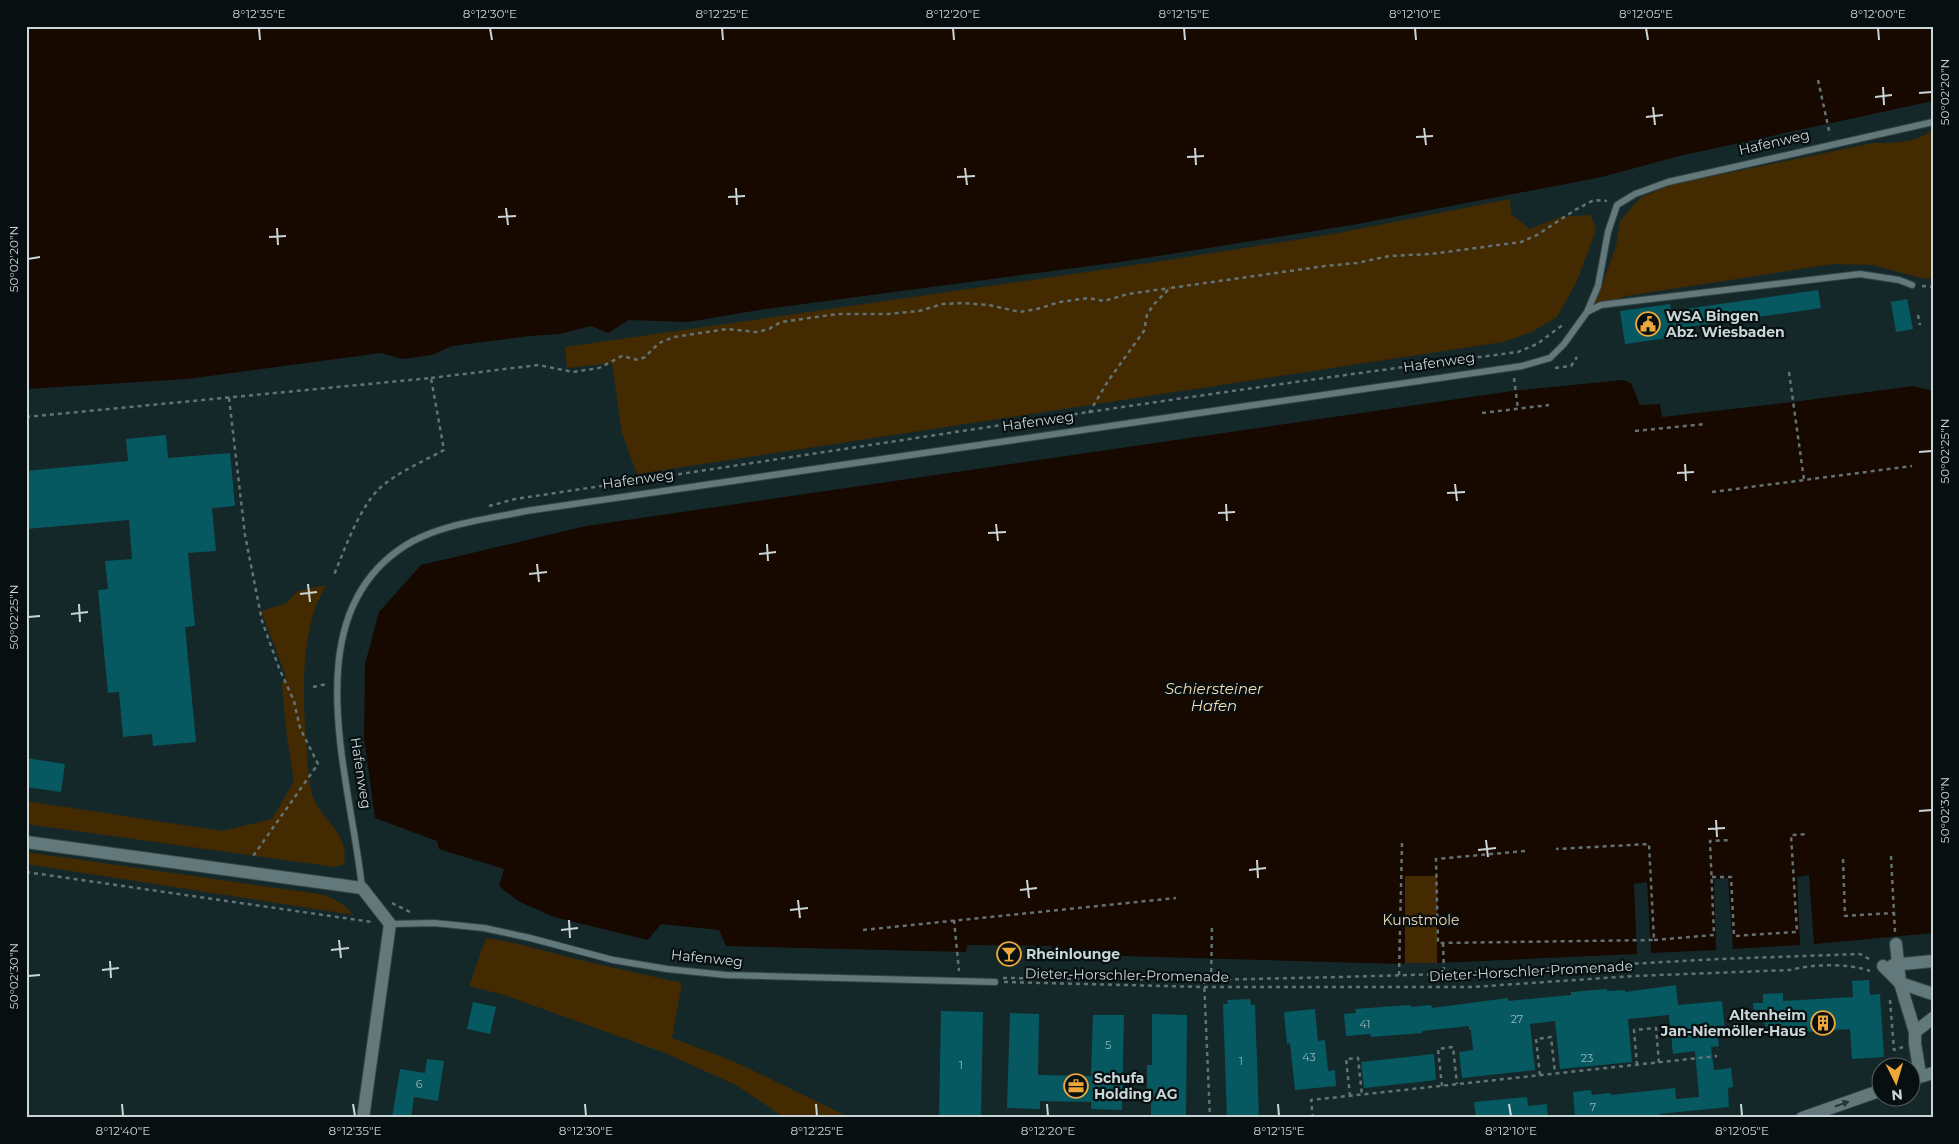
<svg xmlns="http://www.w3.org/2000/svg" width="1959" height="1144" viewBox="0 0 1959 1144" font-family="Montserrat,sans-serif">
<style>
.green{fill:#442a00}
.water{fill:#170800}
.building{fill:#065960}
.lines{fill:none;stroke-linecap:round;stroke-linejoin:round}
.lane-casing{stroke:#354446;stroke-width:8}
.street-casing{stroke:#354446;stroke-width:14}
.path{stroke:#637375;stroke-width:2.5;stroke-dasharray:4 4;stroke-linecap:butt}
.lane{stroke:#62787a;stroke-width:6}
.street{stroke:#62787a;stroke-width:12}
.oneway{fill:#273435}
.ticks{fill:none;stroke:#c9d5d6;stroke-width:2}
.labels{text-anchor:middle;stroke-width:4.5;stroke-linejoin:round;paint-order:stroke}
.number-label{font-size:11px;fill:#98b6b8}
.street-label{font-size:14px;fill:#c9d5d6;stroke:#070f10}
.poi-label{font-size:14px;font-weight:bold;fill:#c9d5d6;stroke:#070f10;text-anchor:start}
.park-label{font-size:14px;fill:#f7dab4;stroke:#070f10}
.water-label{font-size:15px;font-style:italic;fill:#f6dab4;stroke:#070f10}
.neatline{fill:none;stroke:#c9d5d6;stroke-width:2}
.ticks-label{font-size:12px;text-anchor:middle;fill:#c9d5d6}
</style>
<rect width="100%" height="100%" fill="#14282a"/>
<path class="green" d="M 1933,129 L 1933,279 L 1921,278 L 1872,265 L 1833,264 L 1626,296 L 1601,305 L 1590,306 L 1601,288 L 1616,246 L 1620,221 L 1640,198 L 1670,185 L 1873,143 C 1891,143 1920,143 1933,129 Z
M 1510,199 L 1511,214 L 1530,229 L 1560,217 L 1591,215 L 1596,230 L 1577,281 L 1557,317 L 1532,332 L 1503,342 L 637,474 L 622,433 L 612,363 L 567,368 L 565,347 L 1149,263 L 1333,234 Z
M 326,585 C 323,593 317,601 315,609 C 301,651 303,698 306,741 C 308,759 307,778 312,794 C 321,822 350,832 344,864 L 335,867 L 26,824 L 26,801 L 222,831 L 272,819 L 294,781 L 287,737 L 282,684 L 286,676 L 261,611 L 285,604 L 298,591 Z
M 26,852 L 319,894 C 334,898 343,903 354,915 L 26,864 Z
M 1405,876 L 1437,876 L 1437,963 L 1405,963 Z
M 486,938 L 514,943 L 588,962 L 682,983 L 672,1038 L 733,1061 L 851,1118 L 785,1118 L 736,1085 L 665,1053 L 504,995 L 469,986 Z"/>
<path class="water" d="M 26,26 L 1933,26 L 1933,101 L 1679,156 L 1602,177 L 1352,225 L 1120,262 L 759,310 L 688,322 L 629,320 L 608,333 L 591,326 L 560,334 L 529,336 L 452,346 L 432,355 L 402,359 L 381,353 L 187,379 L 26,389 Z
M 1623,380 L 1631,383 L 1640,405 L 1660,404 L 1662,417 L 1793,402 L 1913,386 L 1933,391 L 1933,933 L 1814,944 L 1809,875 L 1797,877 L 1800,945 L 1733,949 L 1728,878 L 1714,879 L 1716,950 L 1651,953 L 1647,882 L 1634,884 L 1637,954 L 1437,963 L 1437,876 L 1405,876 L 1405,963 L 1400,964 L 1052,954 L 1052,946 L 967,945 L 966,952 L 726,946 L 719,930 L 661,924 L 648,940 L 554,917 L 518,901 L 499,886 L 504,869 L 439,849 L 437,841 L 375,818 L 364,738 L 365,664 L 379,612 L 421,565 L 586,526 L 1512,391 Z"/>
<path class="building" d="M 1818,290 L 1821,308 L 1674,329 L 1675,337 L 1625,344 L 1620,311 L 1670,304 L 1671,311 Z
M 1907,299 L 1913,329 L 1896,332 L 1891,302 Z
M 166,435 L 168,458 L 230,453 L 235,506 L 212,508 L 216,551 L 188,553 L 195,626 L 185,627 L 196,742 L 153,746 L 152,734 L 123,737 L 119,692 L 108,693 L 98,590 L 108,589 L 105,561 L 132,559 L 129,520 L 26,529 L 26,471 L 128,461 L 126,439 Z
M 26,758 L 65,764 L 61,792 L 26,787 Z
M 1869,980 L 1870,995 L 1880,994 L 1884,1057 L 1852,1059 L 1850,1029 L 1768,1034 L 1768,1026 L 1765,1027 L 1764,1018 L 1754,1019 L 1753,1003 L 1763,1003 L 1763,994 L 1783,993 L 1783,1001 L 1853,997 L 1852,981 Z
M 1676,985 L 1678,1005 L 1722,1001 L 1725,1032 L 1717,1033 L 1719,1046 L 1711,1047 L 1714,1070 L 1731,1068 L 1733,1087 L 1728,1088 L 1729,1107 L 1659,1114 L 1659,1118 L 1575,1118 L 1573,1092 L 1591,1090 L 1592,1095 L 1610,1093 L 1611,1095 L 1675,1088 L 1676,1099 L 1699,1097 L 1695,1051 L 1673,1054 L 1669,1015 L 1628,1019 L 1632,1062 L 1560,1069 L 1555,1021 L 1530,1024 L 1535,1070 L 1462,1078 L 1459,1052 L 1473,1050 L 1471,1030 L 1469,1030 L 1469,1026 L 1422,1031 L 1422,1033 L 1371,1037 L 1370,1034 L 1346,1036 L 1344,1014 L 1356,1013 L 1355,1009 L 1410,1005 L 1411,1007 L 1431,1005 L 1432,1008 L 1508,998 L 1508,1001 L 1571,995 L 1571,992 L 1607,989 L 1607,991 L 1625,990 L 1625,992 Z
M 1250,999 L 1251,1005 L 1255,1005 L 1259,1118 L 1227,1118 L 1223,1004 L 1228,1004 L 1227,1000 Z
M 473,1002 L 496,1007 L 490,1034 L 467,1029 Z
M 1315,1009 L 1318,1041 L 1325,1040 L 1328,1071 L 1335,1070 L 1336,1086 L 1295,1090 L 1290,1043 L 1287,1044 L 1284,1012 Z
M 941,1011 L 983,1012 L 981,1118 L 939,1118 Z
M 1010,1013 L 1039,1014 L 1038,1075 L 1091,1076 L 1093,1015 L 1124,1015 L 1122,1110 L 1091,1109 L 1091,1102 L 1040,1101 L 1040,1109 L 1007,1108 Z
M 1152,1014 L 1187,1015 L 1186,1118 L 1151,1118 L 1151,1091 L 1147,1091 L 1147,1065 L 1152,1065 Z
M 1434,1054 L 1436,1080 L 1364,1088 L 1361,1062 Z
M 427,1059 L 444,1061 L 438,1101 L 414,1097 L 411,1118 L 392,1118 L 400,1069 L 425,1073 Z
M 1527,1097 L 1528,1106 L 1547,1104 L 1548,1118 L 1476,1118 L 1474,1102 Z"/>
<g class="lines">
<g class="lane-casing">
<path id="lane" d="M 1587,312 L 1601,305 L 1625,302 L 1860,274 L 1899,280 L 1912,285
M 362,888 C 351,779 290,609 413,541 C 447,523 489,519 526,511 L 1522,366 L 1550,358 L 1564,344 L 1587,312 L 1598,286 L 1608,232 L 1617,205 L 1635,194 L 1668,182 L 1933,122
M 390,924 L 434,923 L 484,928 L 530,938 L 613,960 L 667,969 L 726,975 L 995,982"/>
</g>
<g class="street-casing">
<path id="street" d="M 26,842 L 362,888 L 390,924 L 363,1118
M 1896,944 L 1900,983 L 1915,1032 L 1915,1044 L 1919,1068
M 1893,965 L 1933,961
M 1883,966 L 1900,983 L 1933,994
M 1915,1032 L 1933,1018
M 1912,1079 L 1933,1073
M 1802,1118 L 1882,1090"/>
</g>
<path class="path" d="M 1818,80 L 1830,135
M 1922,286 L 1933,287
M 1918,315 L 1920,325
M 1555,368 L 1571,366 L 1577,357
M 1789,372 L 1804,480
M 431,378 L 538,365 L 573,372 L 599,368 L 622,356 L 638,360 L 645,357 L 659,343 L 674,337 L 727,329 L 757,332 L 769,329 L 781,322 L 838,314 L 888,314 L 919,311 L 943,304 L 962,303 L 989,305 L 1020,312 L 1037,309 L 1060,302 L 1088,298 L 1104,301 L 1128,294 L 1170,288
M 1514,378 L 1518,409
M 229,398 L 245,535 L 262,621 L 279,668 L 294,701 L 300,728 L 318,764 L 251,859
M 1089,413 L 1108,381 L 1144,331 L 1147,315 L 1153,305 L 1170,288 L 1325,266 L 1357,263 L 1389,256 L 1431,254 L 1521,242 L 1537,235 L 1575,210 L 1594,200 L 1607,201
M 1482,413 L 1549,405
M 26,417 L 431,378 L 444,450 C 424,461 398,472 381,487 C 360,506 345,548 334,575
M 1635,431 L 1705,424
M 1712,492 L 1912,466
M 489,506 L 515,499 C 849,449 1183,395 1518,352 L 1537,344 L 1564,324
M 313,687 L 327,684
M 1525,851 L 1436,859 L 1438,943 L 1654,940 L 1649,844 L 1556,849
M 1891,856 L 1895,932
M 1843,859 L 1845,916 L 1894,913
M 26,872 L 372,922
M 1712,877 L 1731,877 L 1734,936 L 1797,932 L 1791,835 L 1808,834
M 392,903 L 410,912
M 954,920 L 959,971
M 863,930 L 1176,898
M 1654,940 L 1714,935 L 1710,841 L 1731,840
M 1443,943 L 1444,974
M 1399,975 L 1402,843
M 1003,978 L 1204,980 L 1340,977 L 1444,974 L 1719,959 L 1860,954 L 1871,960
M 1204,980 L 1210,1118
M 1211,980 L 1212,925
M 1004,982 L 1204,987 L 1472,987 L 1634,976 L 1790,970 C 1811,964 1849,963 1870,971
M 1890,1000 L 1894,1050 L 1903,1047
M 1637,1065 L 1634,1030 L 1656,1028 L 1659,1063
M 1540,1075 L 1536,1039 L 1551,1037 L 1555,1073
M 1442,1086 L 1438,1049 L 1453,1047 L 1457,1084
M 1350,1096 L 1346,1059 L 1358,1058 L 1362,1095
M 1313,1118 L 1311,1100 L 1717,1056"/>
<use href="#lane" class="lane"/>
<use href="#street" class="street"/>
</g>
<defs><path id="oneway-solid" d="M-6-.8H1V-3.2L6.5 0L1 3.2V.8H-6Z" transform="scale(1.25)"/></defs>
<use class="oneway" href="#oneway-solid" transform="translate(1842 1104) rotate(-19)"/>
<path class="ticks" d="M 259,28 L 260,40M 490,28 L 492,40M 722,28 L 723,40M 953,28 L 954,40M 1184,28 L 1185,40M 1415,28 L 1416,40M 1646,28 L 1648,40M 1878,28 L 1879,40M 1883,87 L 1884,105M 1919,93 L 1932,92M 1875,97 L 1892,95M 1653,107 L 1655,125M 1646,117 L 1663,115M 1424,128 L 1426,145M 1416,137 L 1433,136M 1195,148 L 1196,165M 1187,157 L 1204,156M 965,168 L 967,185M 957,177 L 975,176M 736,188 L 737,205M 728,197 L 745,196M 506,208 L 508,225M 498,217 L 516,216M 277,228 L 278,245M 269,237 L 286,236M 28,259 L 40,257M 1919,452 L 1932,451M 1685,464 L 1686,481M 1677,473 L 1694,472M 1455,484 L 1457,501M 1447,493 L 1465,492M 1226,504 L 1227,521M 1218,513 L 1235,512M 996,524 L 998,541M 988,533 L 1006,532M 767,544 L 768,561M 759,554 L 776,552M 537,564 L 539,582M 529,574 L 547,572M 308,584 L 310,602M 300,594 L 317,592M 79,604 L 80,622M 71,614 L 88,612M 28,617 L 40,616M 1919,811 L 1932,810M 1716,820 L 1717,837M 1708,829 L 1725,828M 1486,840 L 1488,857M 1478,850 L 1496,848M 1257,860 L 1258,878M 1249,870 L 1266,868M 1027,880 L 1029,898M 1020,890 L 1037,888M 798,900 L 800,918M 790,910 L 808,908M 569,920 L 570,938M 561,930 L 578,928M 339,940 L 341,958M 331,950 L 349,948M 110,961 L 111,978M 102,970 L 119,968M 28,976 L 40,975M 122,1104 L 123,1116M 353,1104 L 355,1116M 585,1104 L 586,1116M 816,1104 L 817,1116M 1047,1104 L 1048,1116M 1278,1104 L 1279,1116M 1509,1104 L 1511,1116M 1741,1104 L 1742,1116"/>
<defs>
<g id="civic-ring" transform="scale(1.25)"><circle r="9.5" fill="#070f10" stroke="#eda83b" stroke-width="1.5"/><path d="M-.6-6.5H3V-4.5H.6V-3L4-1V1h2V6H-6V1h2V-1L-.6-3ZM-1.2 2.5V6h2.4V2.5Z" fill="#eda83b"/></g>
<g id="bar-ring" transform="scale(1.25)"><circle r="9.5" fill="#070f10" stroke="#eda83b" stroke-width="1.5"/><path d="M-6-5H6L.8 .8V4.5H3.5V6h-7V4.5H-.8V.8Z" fill="#eda83b"/></g>
<g id="building-ring" transform="scale(1.25)"><circle r="9.5" fill="#070f10" stroke="#eda83b" stroke-width="1.5"/><path d="M-4-6H4V6H1V3H-1V6H-4ZM-2.5-4.3h1.7v1.8h-1.7ZM.8-4.3h1.7v1.8H.8ZM-2.5-1h1.7V.8h-1.7ZM.8-1h1.7V.8H.8Z" fill="#eda83b"/></g>
<g id="office-ring" transform="scale(1.25)"><circle r="9.5" fill="#070f10" stroke="#eda83b" stroke-width="1.5"/><path d="M-6-3h4V-5.5h4V-3h4V5H-6ZM-1-4.5V-3h2v-1.5ZM-6 0V1H6V0Z" fill="#eda83b"/></g>
</defs>
<g fill-rule="evenodd">
<use href="#civic-ring" x="1648" y="324"/>
<use href="#bar-ring" x="1009" y="954"/>
<use href="#building-ring" x="1823" y="1023"/>
<use href="#office-ring" x="1076" y="1086"/>
</g>
<g class="labels">
<g class="number-label">
<text x="1517" y="1023">27</text>
<text x="1365" y="1028">41</text>
<text x="1108" y="1049">5</text>
<text x="1309" y="1061">43</text>
<text x="1587" y="1062">23</text>
<text x="1241" y="1065">1</text>
<text x="961" y="1069">1</text>
<text x="419" y="1088">6</text>
<text x="1593" y="1111">7</text>
</g>
<g class="street-label">
<text transform="translate(1774 142) rotate(-13)" y="5">Hafenweg</text>
<text transform="translate(1439 362) rotate(-8)" y="5">Hafenweg</text>
<text transform="translate(1038 421) rotate(-8)" y="5">Hafenweg</text>
<text transform="translate(638 479) rotate(-8)" y="5">Hafenweg</text>
<text transform="translate(361 773) rotate(81)" y="5">Hafenweg</text>
<text transform="translate(707 958) rotate(6)" y="5">Hafenweg</text>
<text transform="translate(1531 971) rotate(-3)" y="5">Dieter-Horschler-Promenade</text>
<text transform="translate(1127 975) rotate(1)" y="5">Dieter-Horschler-Promenade</text>
</g>
<g class="poi-label">
<text x="1666" y="321">WSA Bingen<tspan x="1666" dy="16">Abz. Wiesbaden</tspan></text>
<text x="1026" y="959">Rheinlounge</text>
<text x="1806" y="1020" text-anchor="end">Altenheim<tspan x="1806" dy="16">Jan-Niemöller-Haus</tspan></text>
<text x="1094" y="1083">Schufa<tspan x="1094" dy="16">Holding AG</tspan></text>
</g>
<g class="park-label">
<text x="1421" y="925">Kunstmole</text>
</g>
<g class="water-label">
<text x="1214" y="694">Schiersteiner<tspan x="1214" dy="17">Hafen</tspan></text>
</g>
</g>
<rect width="1959" height="1144" fill="none" stroke="#070f10" stroke-width="55"/>
<g transform="translate(1896 1082) rotate(175)"><circle r="24" fill="#070f10" stroke="#555e5f"/>
<path d="M0-4L9 19L0 12L-9 19Z" fill="#eda83b"/>
<text y="-8" font-size="14" font-weight="bold" text-anchor="middle" fill="#c9d5d6">N</text>
</g>
<rect x="28" y="28" width="1904" height="1088" class="neatline"/>
<g class="ticks-label">
<text x="259" y="18">8°12'35"E</text>
<text x="490" y="18">8°12'30"E</text>
<text x="722" y="18">8°12'25"E</text>
<text x="953" y="18">8°12'20"E</text>
<text x="1184" y="18">8°12'15"E</text>
<text x="1415" y="18">8°12'10"E</text>
<text x="1646" y="18">8°12'05"E</text>
<text x="1878" y="18">8°12'00"E</text>
<text transform="translate(1945 92) rotate(-90)" y="4">50°02'20"N</text>
<text transform="translate(14 259) rotate(-90)" y="4">50°02'20"N</text>
<text transform="translate(1945 451) rotate(-90)" y="4">50°02'25"N</text>
<text transform="translate(14 617) rotate(-90)" y="4">50°02'25"N</text>
<text transform="translate(1945 810) rotate(-90)" y="4">50°02'30"N</text>
<text transform="translate(14 976) rotate(-90)" y="4">50°02'30"N</text>
<text x="123" y="1135">8°12'40"E</text>
<text x="355" y="1135">8°12'35"E</text>
<text x="586" y="1135">8°12'30"E</text>
<text x="817" y="1135">8°12'25"E</text>
<text x="1048" y="1135">8°12'20"E</text>
<text x="1279" y="1135">8°12'15"E</text>
<text x="1511" y="1135">8°12'10"E</text>
<text x="1742" y="1135">8°12'05"E</text>
</g>
</svg>
